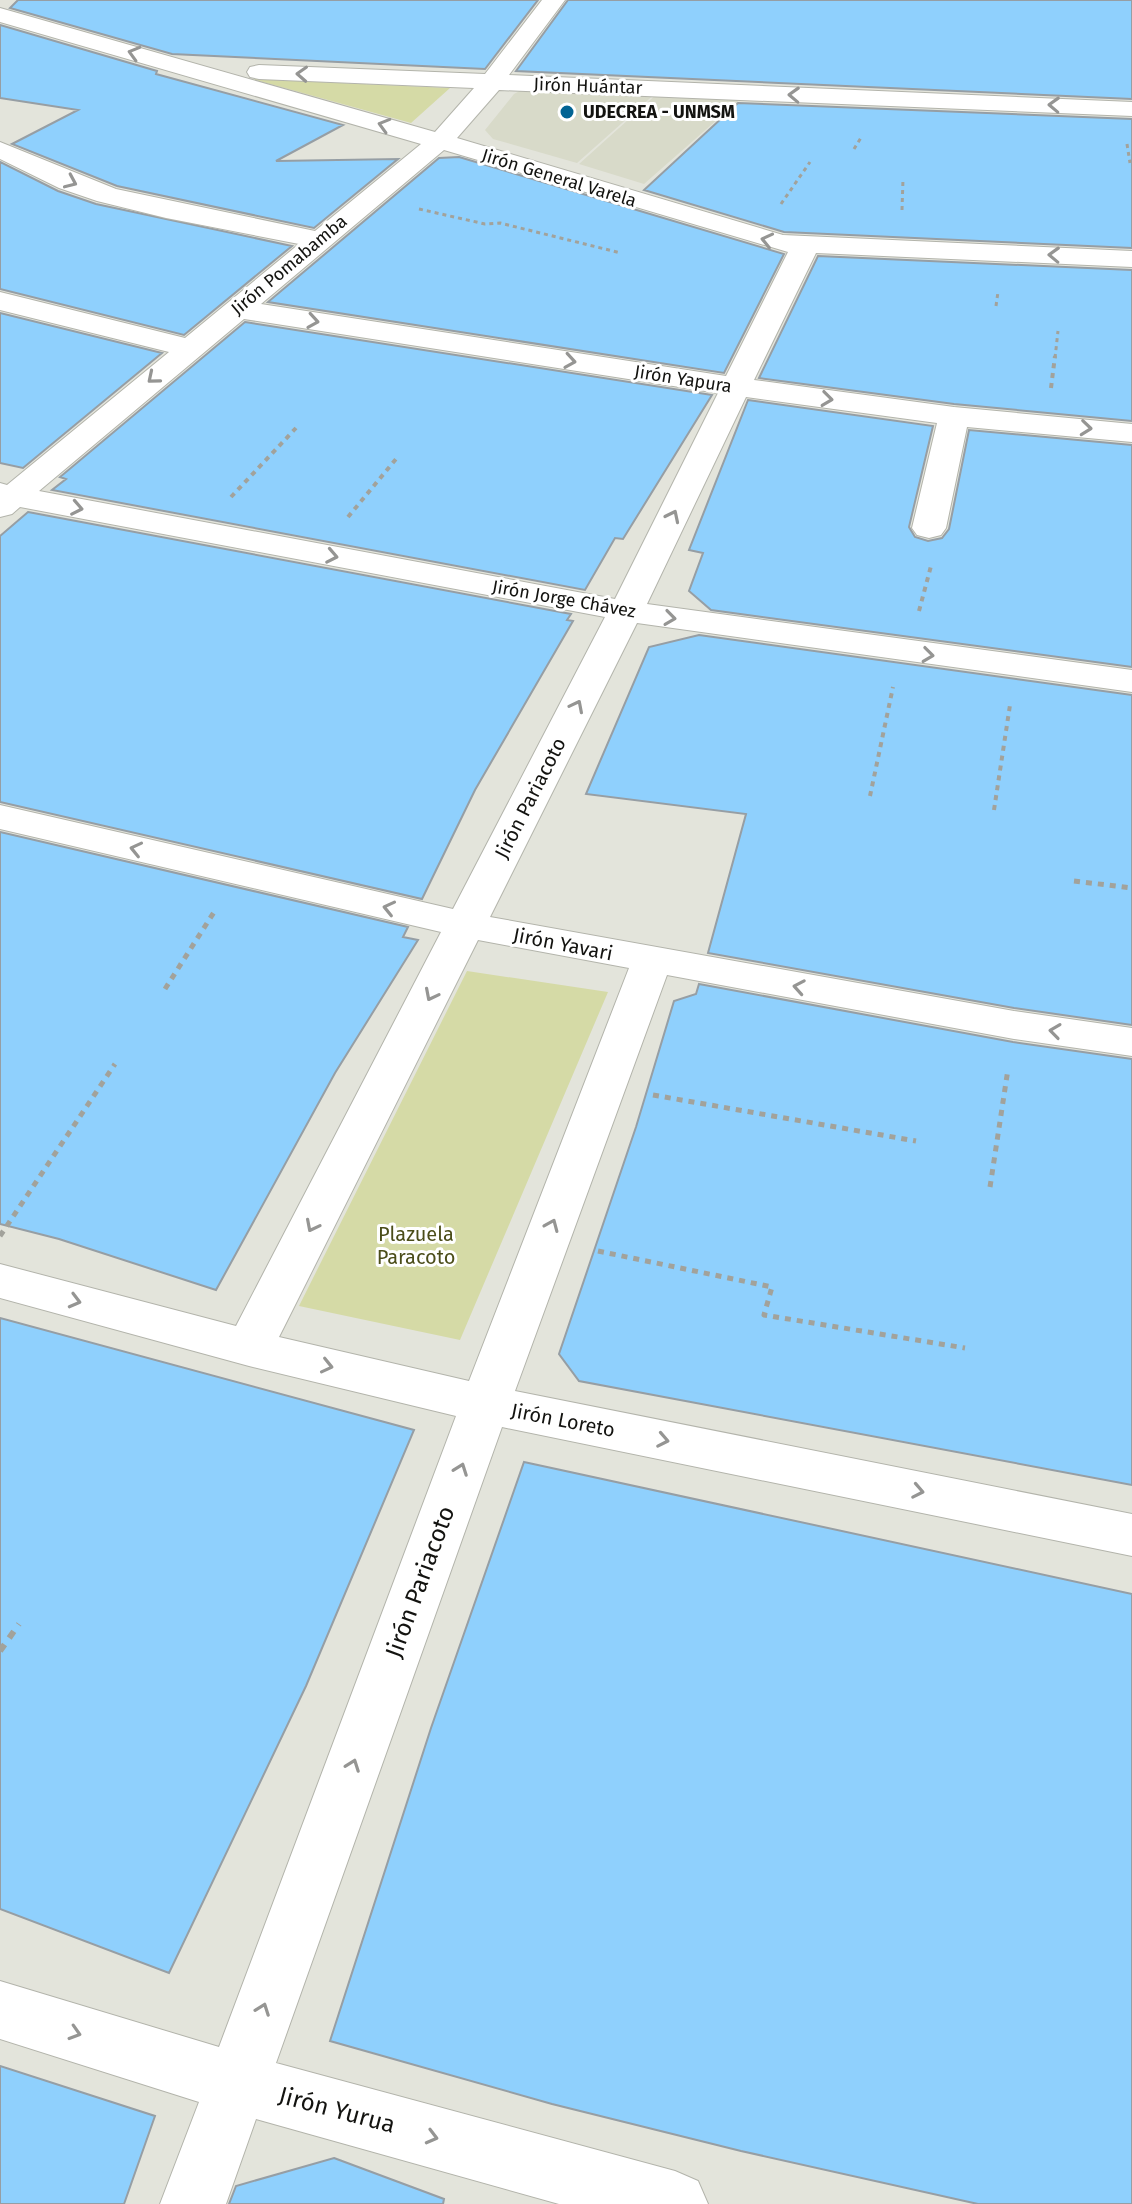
<svg xmlns="http://www.w3.org/2000/svg" width="1132" height="2204" viewBox="0 0 1132 2204" font-family="'Fira Sans',sans-serif">
<style>
.built{fill:#d8dac9}
.green{fill:#d5daa6}
.building{fill:#8fd0fd;stroke:#969ea4;stroke-width:2}
.lines{fill:none;stroke-linecap:round;stroke-linejoin:round}
.minor-casing{stroke:#b3b4ab;stroke-width:2}
.path-far3{stroke:#a2a29b;stroke-width:3;stroke-dasharray:4 4;stroke-linecap:butt}
.path-far2{stroke:#a2a29b;stroke-width:4;stroke-dasharray:5 5;stroke-linecap:butt}
.path-far1{stroke:#a2a29b;stroke-width:5;stroke-dasharray:6 6;stroke-linecap:butt}
.path{stroke:#a2a29b;stroke-width:6;stroke-dasharray:8 8;stroke-linecap:butt}
.minor{fill:#fff;fill-rule:evenodd}
.oneway{stroke:#959593}
.poi-dot{fill:#016393;stroke:#fff;stroke-width:3}
.labels{text-anchor:middle;stroke-width:6;stroke-linejoin:round;paint-order:stroke}
.far-street-label{font-size:18px;fill:#131310;stroke:#fff}
.far-poi-label{font-size:18px;font-weight:bold;fill:#131310;stroke:#fff;text-anchor:start}
.street-label{font-size:20px;fill:#131310;stroke:#fff}
.park-label{font-size:20px;fill:#4b4d19;stroke:#fff}
.near-street-label{font-size:24px;fill:#131310;stroke:#fff}
</style>
<rect width="100%" height="100%" fill="#e3e4db"/>
<path class="built" d="M 531,85 L 657,92 L 577,163 L 493,139 L 485,130 L 514,94 Z
M 659,92 L 744,96 L 644,184 L 579,164 Z"/>
<path class="green" d="M 252,79 L 450,88 L 411,123 Z
M 467,971 L 608,992 L 460,1340 L 299,1306 Z"/>
<path class="building" d="M 18,0 L 538,0 L 485,69 L 172,54 L 10,8 Z
M 568,0 L 1132,0 L 1132,99 L 516,71 Z
M 0,25 L 157,71 L 156,74 L 343,125 L 276,161 L 398,159 L 314,228 L 117,186 L 12,144 L 78,110 L 0,98 Z
M 738,103 L 1132,119 L 1132,248 L 784,232 L 644,190 Z
M 459,157 L 784,254 L 724,373 L 268,302 L 439,158 Z
M 0,162 L 58,191 L 96,204 L 292,246 L 184,335 L 0,289 Z
M 818,256 L 1132,270 L 1132,421 L 954,404 L 759,378 Z
M 0,313 L 162,353 L 23,468 L 0,463 Z
M 245,322 L 712,395 L 623,539 L 615,538 L 585,590 L 52,490 L 66,479 L 60,477 Z
M 748,400 L 933,426 L 909,527 L 915,537 L 928,541 L 942,538 L 949,529 L 969,430 L 1132,445 L 1132,667 L 711,610 L 689,591 L 703,553 L 689,550 Z
M 28,512 L 571,614 L 567,620 L 573,621 L 475,790 L 422,899 L 0,802 L 0,536 Z
M 699,635 L 1132,695 L 1132,1025 L 1014,1008 L 708,953 L 746,814 L 586,794 L 649,647 Z
M 0,832 L 408,927 L 403,937 L 418,940 L 335,1073 L 216,1290 L 59,1239 L 0,1224 Z
M 699,984 L 1013,1042 L 1132,1059 L 1132,1485 L 579,1381 L 559,1354 L 636,1127 L 674,1001 L 696,994 Z
M 0,1318 L 414,1430 L 306,1686 L 169,1973 L 0,1909 Z
M 524,1462 L 1132,1594 L 1132,2204 L 978,2204 L 741,2151 L 552,2104 L 330,2041 L 431,1728 Z
M 0,2066 L 155,2116 L 124,2204 L 0,2204 Z
M 334,2158 L 444,2199 L 443,2204 L 229,2204 L 236,2186 Z"/>
<g class="lines">
<g class="minor-casing">
<path id="minor" d="M 542,0 L 565,0 L 509,75 L 1132,102 L 1132,116 L 499,90 L 457,138 L 783,235 L 1132,251 L 1132,267 L 816,253 L 754,380 L 954,407 L 1132,424 L 1132,442 L 967,427 L 946,528 L 941,535 L 929,538 L 917,535 L 912,528 L 937,423 L 746,397 L 647,604 L 1132,670 L 1132,692 L 637,623 L 490,917 L 1014,1011 L 1132,1028 L 1132,1056 L 1014,1039 L 667,975 L 515,1391 L 1132,1514 L 1132,1556 L 502,1427 L 276,2063 L 675,2171 L 698,2181 L 708,2204 L 559,2204 L 256,2119 L 226,2204 L 160,2204 L 199,2102 L 0,2039 L 0,1981 L 219,2047 L 456,1416 L 249,1366 L 0,1298 L 0,1264 L 236,1326 L 441,932 L 0,829 L 0,805 L 453,909 L 605,617 L 20,507 L 12,514 L 0,517 L 0,483 L 7,485 L 169,352 L 0,310 L 0,292 L 185,338 L 299,244 L 166,218 L 97,201 L 59,188 L 0,159 L 0,142 L 116,189 L 315,231 L 421,144 L 0,22 L 0,8 L 435,132 L 474,88 L 259,79 L 250,77 L 247,72 L 250,67 L 259,65 L 485,74 ZM 444,150 L 788,252 L 726,376 L 261,304 ZM 244,319 L 718,393 L 615,599 L 39,491 ZM 478,940 L 629,968 L 469,1381 L 279,1337 Z"/>
</g>
<path class="path-far3" d="M 1127,144 L 1130,163
M 854,149 L 862,136
M 781,204 L 810,162
M 419,209 L 485,224 L 500,223 L 621,253
M 902,210 L 903,179
M 996,306 L 998,292
M 1055,358 L 1058,331"/>
<path class="path-far2" d="M 1051,388 L 1055,356
M 231,497 L 296,428
M 348,517 L 396,459
M 919,611 L 931,566
M 870,796 L 893,687
M 994,810 L 1010,705"/>
<path class="path-far1" d="M 1074,881 L 1132,888
M 165,989 L 216,909
M 653,1095 L 916,1141
M 990,1187 L 1008,1069
M 0,1236 L 115,1064
M 598,1251 L 772,1287 L 764,1315 L 965,1348"/>
<path class="path" d="M 0,1651 L 19,1624"/>
<use href="#minor" class="minor"/>
</g>
<defs><path id="oneway-chevron" d="M-2-3.5L2.5 0L-2 3.5" fill="none" stroke-width="1.6" stroke-linecap="round" stroke-linejoin="round" transform="scale(2)"/></defs>
<g class="oneway">
<use href="#oneway-chevron" transform="translate(134 53) rotate(-164)"/>
<use href="#oneway-chevron" transform="translate(302 74) rotate(-177)"/>
<use href="#oneway-chevron" transform="translate(794 95) rotate(-178)"/>
<use href="#oneway-chevron" transform="translate(1054 105) rotate(-178)"/>
<use href="#oneway-chevron" transform="translate(384 125) rotate(-164)"/>
<use href="#oneway-chevron" transform="translate(71 182) rotate(24)"/>
<use href="#oneway-chevron" transform="translate(767 240) rotate(-167)"/>
<use href="#oneway-chevron" transform="translate(1054 255) rotate(-178)"/>
<use href="#oneway-chevron" transform="translate(313 321) rotate(9)"/>
<use href="#oneway-chevron" transform="translate(570 361) rotate(9)"/>
<use href="#oneway-chevron" transform="translate(153 378) rotate(140)"/>
<use href="#oneway-chevron" transform="translate(827 399) rotate(7)"/>
<use href="#oneway-chevron" transform="translate(1086 428) rotate(6)"/>
<use href="#oneway-chevron" transform="translate(77 508) rotate(11)"/>
<use href="#oneway-chevron" transform="translate(673 516) rotate(-64)"/>
<use href="#oneway-chevron" transform="translate(332 556) rotate(11)"/>
<use href="#oneway-chevron" transform="translate(670 618) rotate(8)"/>
<use href="#oneway-chevron" transform="translate(928 655) rotate(7)"/>
<use href="#oneway-chevron" transform="translate(577 706) rotate(-63)"/>
<use href="#oneway-chevron" transform="translate(136 849) rotate(-167)"/>
<use href="#oneway-chevron" transform="translate(389 908) rotate(-167)"/>
<use href="#oneway-chevron" transform="translate(799 987) rotate(-170)"/>
<use href="#oneway-chevron" transform="translate(431 995) rotate(117)"/>
<use href="#oneway-chevron" transform="translate(1055 1031) rotate(-172)"/>
<use href="#oneway-chevron" transform="translate(552 1225) rotate(-67)"/>
<use href="#oneway-chevron" transform="translate(312 1226) rotate(117)"/>
<use href="#oneway-chevron" transform="translate(75 1301) rotate(15)"/>
<use href="#oneway-chevron" transform="translate(327 1366) rotate(13)"/>
<use href="#oneway-chevron" transform="translate(663 1440) rotate(11)"/>
<use href="#oneway-chevron" transform="translate(461 1469) rotate(-70)"/>
<use href="#oneway-chevron" transform="translate(918 1491) rotate(11)"/>
<use href="#oneway-chevron" transform="translate(353 1765) rotate(-70)"/>
<use href="#oneway-chevron" transform="translate(263 2009) rotate(-70)"/>
<use href="#oneway-chevron" transform="translate(75 2033) rotate(17)"/>
<use href="#oneway-chevron" transform="translate(432 2137) rotate(15)"/>
</g>
<circle class="poi-dot" cx="567" cy="112" r="8"/>
<g class="labels">
<g class="far-street-label">
<text transform="translate(588 86) rotate(2)" y="6">Jirón Huántar</text>
<text transform="translate(559 178) rotate(17)" y="6">Jirón General Varela</text>
<text transform="translate(289 265) rotate(-40)" y="6">Jirón Pomabamba</text>
<text transform="translate(683 379) rotate(9)" y="6">Jirón Yapura</text>
<text transform="translate(564 599) rotate(10)" y="6">Jirón Jorge Chávez</text>
</g>
<g class="far-poi-label">
<text x="583" y="118">UDECREA - UNMSM</text>
</g>
<g class="street-label">
<text transform="translate(530 798) rotate(-63)" y="7">Jirón Pariacoto</text>
<text transform="translate(563 944) rotate(11)" y="7">Jirón Yavari</text>
<text transform="translate(563 1420) rotate(11)" y="7">Jirón Loreto</text>
</g>
<g class="park-label">
<text x="416" y="1241">Plazuela<tspan x="416" dy="23">Paracoto</tspan></text>
</g>
<g class="near-street-label">
<text transform="translate(420 1582) rotate(-70)" y="8">Jirón Pariacoto</text>
<text transform="translate(337 2110) rotate(15)" y="8">Jirón Yurua</text>
</g>
</g>
</svg>
